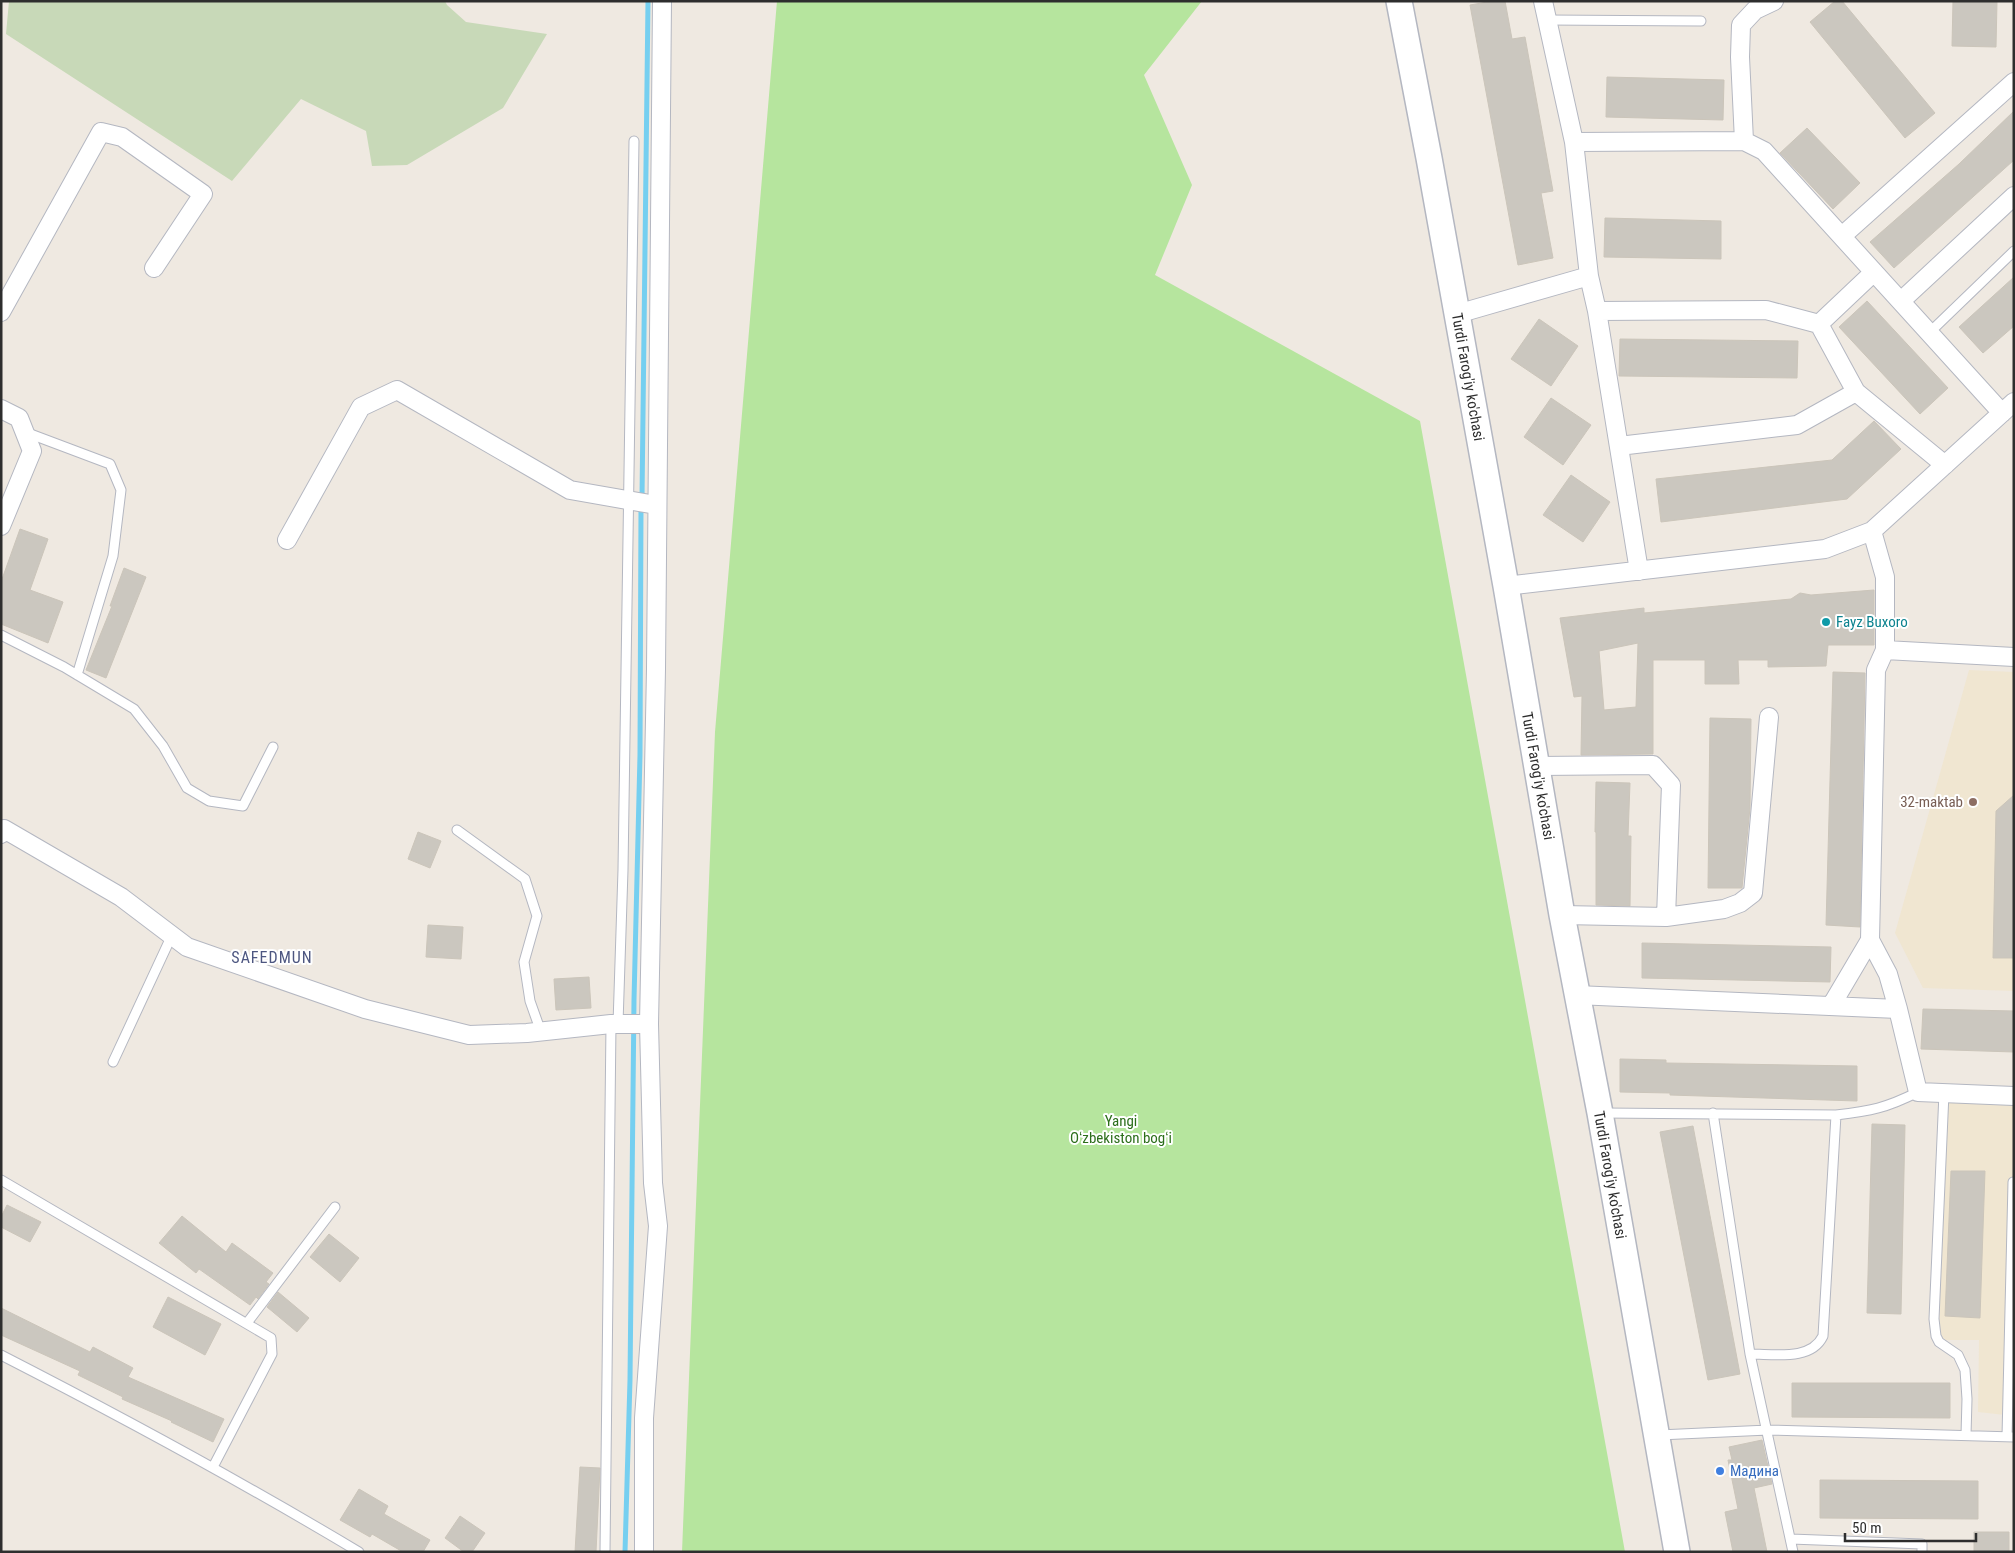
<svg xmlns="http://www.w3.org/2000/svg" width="2015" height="1553" viewBox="0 0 2015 1553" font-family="'Roboto Condensed',sans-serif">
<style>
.education{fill:#f0e6d1}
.green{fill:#b6e59e}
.cemetery{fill:#c8d9b8}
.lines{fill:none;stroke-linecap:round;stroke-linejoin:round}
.stream{stroke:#75cff0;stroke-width:5}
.building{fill:#cbc7bf;stroke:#cbc5ba;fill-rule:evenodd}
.lane-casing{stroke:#b4b7c1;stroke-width:11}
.street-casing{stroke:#b4b7c1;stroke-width:20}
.secondary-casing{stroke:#b4b7c1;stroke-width:28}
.lane{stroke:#fff;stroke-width:9}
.street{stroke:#fff;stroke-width:18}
.secondary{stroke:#fff;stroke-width:25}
.culture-dot{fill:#0f9aa8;stroke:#fff;stroke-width:2}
.education-dot{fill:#8d6e63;stroke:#fff;stroke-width:2}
.shop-dot{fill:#3f7fe0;stroke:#fff;stroke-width:2}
.labels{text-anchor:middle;stroke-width:4;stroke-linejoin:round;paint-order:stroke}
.street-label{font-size:15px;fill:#2e2e2e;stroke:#fff}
.culture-label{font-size:15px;fill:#0d838f;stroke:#fff;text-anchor:start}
.education-label{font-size:15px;fill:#785e54;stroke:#fff;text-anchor:end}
.park-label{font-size:15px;fill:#2c6e1b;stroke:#fff}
.shop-label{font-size:15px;fill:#366cbe;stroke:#fff;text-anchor:start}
.neighbourhood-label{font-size:16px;letter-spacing:1px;fill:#4d5680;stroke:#fff}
</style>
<rect width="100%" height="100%" fill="#efe9e1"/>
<path class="education" d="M 1969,670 L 2014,672 L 2014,991 L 1923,988 L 1895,933 Z
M 1943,1100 L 2014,1102 L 2014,1416 L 1978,1412 L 1979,1340 L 1939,1340 Z"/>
<path class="green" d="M 777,1 L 1202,1 L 1144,75 L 1192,185 L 1155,275 L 1420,421 L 1625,1552 L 682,1552 L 715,732 Z"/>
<path class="cemetery" d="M 9,1 L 445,1 L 447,5 L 466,22 L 547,34 L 503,108 L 407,165 L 372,166 L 366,131 L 301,99 L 232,181 L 6,34 Z"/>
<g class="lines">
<path class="stream" d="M 642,498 L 648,1
M 625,1552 L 630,1380 L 634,1000 L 640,755 L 641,507"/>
</g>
<path class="building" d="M 1493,1 L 1505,1 L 1512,39 L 1525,37 L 1553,191 L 1541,193 L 1553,258 L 1518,265 L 1470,5 Z
M 1835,1 L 1842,1 L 1935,113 L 1905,138 L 1810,22 Z
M 1953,1 L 1997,1 L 1996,47 L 1952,46 Z
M 1607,77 L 1724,80 L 1723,120 L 1606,117 Z
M 2014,111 L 2014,160 L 1894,268 L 1870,242 L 1959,164 Z
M 1807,128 L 1860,183 L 1833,209 L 1780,153 Z
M 1605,218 L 1721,221 L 1721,259 L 1604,257 Z
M 2014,277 L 2014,326 L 1983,353 L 1959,327 Z
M 1867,301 L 1948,388 L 1920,414 L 1839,327 Z
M 1539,319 L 1578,346 L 1551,386 L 1511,359 Z
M 1620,339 L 1798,341 L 1797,378 L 1619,376 Z
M 1551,398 L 1591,425 L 1563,465 L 1524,437 Z
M 1874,421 L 1901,449 L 1847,499 L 1661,522 L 1656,479 L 1832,460 Z
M 1571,475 L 1610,502 L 1583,542 L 1543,515 Z
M 20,529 L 48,539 L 30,590 L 63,602 L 48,643 L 1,624 L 1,582 Z
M 124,568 L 146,577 L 106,678 L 86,670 L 112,606 L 110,606 Z
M 1874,590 L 1874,645 L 1828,645 L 1826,666 L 1768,667 L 1768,660 L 1738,660 L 1739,684 L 1705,684 L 1705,660 L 1653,660 L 1653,754 L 1581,755 L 1582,696 L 1574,697 L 1560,618 L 1644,608 L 1644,613 L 1791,599 L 1800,593 L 1811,595 ZM 1638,643 L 1636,707 L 1604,710 L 1599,651 Z
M 1833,672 L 1865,673 L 1860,927 L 1826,925 Z
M 1710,718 L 1751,719 L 1750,808 L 1742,888 L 1708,888 Z
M 1596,782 L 1630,783 L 1628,836 L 1631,836 L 1630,906 L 1596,905 L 1596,832 L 1595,832 Z
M 2014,795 L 2014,958 L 1993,958 L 1996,811 Z
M 418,832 L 441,841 L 430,868 L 408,859 Z
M 428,925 L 463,927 L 461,959 L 426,957 Z
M 1642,943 L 1831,947 L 1830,982 L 1642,978 Z
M 589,977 L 591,1008 L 556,1010 L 554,979 Z
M 1923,1009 L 2014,1011 L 2014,1052 L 1921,1049 Z
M 1620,1059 L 1666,1060 L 1666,1063 L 1857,1066 L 1857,1101 L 1670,1095 L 1670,1093 L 1620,1092 Z
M 1872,1124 L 1905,1125 L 1901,1314 L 1867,1313 Z
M 1693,1126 L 1740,1374 L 1708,1380 L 1660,1132 Z
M 1951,1171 L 1985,1171 L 1980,1318 L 1945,1316 Z
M 7,1205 L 41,1222 L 30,1242 L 1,1227 L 1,1217 Z
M 182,1216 L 226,1252 L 232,1243 L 273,1273 L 266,1282 L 269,1284 L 258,1299 L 256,1297 L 250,1305 L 199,1269 L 196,1273 L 159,1243 Z
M 329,1234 L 359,1258 L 340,1282 L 310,1257 Z
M 278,1292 L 309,1318 L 297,1332 L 267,1307 Z
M 168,1297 L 221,1324 L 205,1355 L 153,1327 Z
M 1,1308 L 90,1352 L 93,1347 L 133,1368 L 128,1377 L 224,1419 L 213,1442 L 171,1422 L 172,1421 L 122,1399 L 123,1397 L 78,1375 L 80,1371 L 1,1335 Z
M 1792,1383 L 1950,1383 L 1950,1418 L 1792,1417 Z
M 1762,1440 L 1772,1484 L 1754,1488 L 1767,1552 L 1733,1552 L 1725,1512 L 1738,1509 L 1728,1460 L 1732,1460 L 1729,1447 Z
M 580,1467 L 600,1468 L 596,1552 L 575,1552 Z
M 1820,1480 L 1978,1481 L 1978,1519 L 1820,1518 Z
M 359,1489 L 388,1506 L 384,1514 L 430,1540 L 423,1552 L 403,1552 L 372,1534 L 370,1537 L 340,1520 Z
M 460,1516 L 485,1533 L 472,1552 L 464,1552 L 445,1538 Z
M 1974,1532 L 2009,1532 L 2009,1552 L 1974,1552 Z"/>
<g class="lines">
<g class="lane-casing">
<path id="lane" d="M 1546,20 L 1701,21
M 1929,333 L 2014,251
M 25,432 L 110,464 L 121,490 L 113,556 L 77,675
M 1,635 L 64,667 L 134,709 L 163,746 L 187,788 L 209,801 L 243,806 L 273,747
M 457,830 L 525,879 L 537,916 L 524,962 L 530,1001 L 541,1032
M 618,1024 L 623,870 L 634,141
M 113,1062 L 172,935
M 1944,1093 L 1934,1319 L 1936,1336 L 1939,1342 L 1958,1355 L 1965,1370 L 1967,1399 L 1966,1435
M 1602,1113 L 1836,1115 L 1823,1336 C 1811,1361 1775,1354 1750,1354
M 1713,1113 L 1750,1354 L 1793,1552
M 1836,1115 C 1871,1111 1886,1108 1918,1092
M 1,1180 L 271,1338 L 272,1354 L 213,1467
M 247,1323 L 335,1207
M 1,1355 C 122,1417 242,1482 359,1552
M 1659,1435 L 1768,1430 L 2014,1437
M 2007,1437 L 2013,1182
M 1791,1539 L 1922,1544 L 1922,1552
M 605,1552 L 611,1024"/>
</g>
<g class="street-casing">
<path id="street" d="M 1543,1 L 1574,142 L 1589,276
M 1774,1 L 1755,10 L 1741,25 L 1740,57 L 1744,141 L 1764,151 L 2002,413
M 1574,142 L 1744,141
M 1842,236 L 2014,82
M 1901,301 L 2014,196
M 1597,311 L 1766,310 L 1819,324 L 1856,392 L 1945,465
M 1,312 L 101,132 L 122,137 L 203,194 L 154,268
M 1457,314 L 1589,276 L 1597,311 L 1639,571
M 1819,324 L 1874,272
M 1,409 L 19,418 L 32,451 L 1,526
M 1619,446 L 1797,425 L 1856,392
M 1872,531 L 1885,577 L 1885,650 L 1876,670 L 1870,940 L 1888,974 L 1898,1009
M 287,540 L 361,407 L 397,390 L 570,490 L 656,505
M 1506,586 L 1825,549 L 1872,531 L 2014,402
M 1885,650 L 2014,657
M 1537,766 L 1653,765 L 1671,785 L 1666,917
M 1,834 L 4,829 L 121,897 L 187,947 L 365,1009 L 469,1035 L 527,1033 L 611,1024 L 649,1024
M 1562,915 L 1666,917 L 1724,909 L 1740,903 L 1753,893 L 1769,717
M 1576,995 L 1898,1009 L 1918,1092 L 2014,1096
M 1831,1006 L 1870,940
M 644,1552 L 644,1418 L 658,1226 L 653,1183 L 649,1024 L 656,669 L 662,1"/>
</g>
<g class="secondary-casing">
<path id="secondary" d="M 1399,1 L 1429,158 L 1506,586 L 1562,915 L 1600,1113 L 1677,1552"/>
</g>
<use href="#lane" class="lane"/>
<use href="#street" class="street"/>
<use href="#secondary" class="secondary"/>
</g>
<circle class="culture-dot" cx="1826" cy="622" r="5"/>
<circle class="education-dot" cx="1973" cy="802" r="5"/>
<circle class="shop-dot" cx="1720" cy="1471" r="5"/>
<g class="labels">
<g class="street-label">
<text transform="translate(1468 377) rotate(80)" y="5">Turdi Farog'iy ko'chasi</text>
<text transform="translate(1538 776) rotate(80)" y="5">Turdi Farog'iy ko'chasi</text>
<text transform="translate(1610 1175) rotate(80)" y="5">Turdi Farog'iy ko'chasi</text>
</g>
<g class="culture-label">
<text x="1836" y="627">Fayz Buxoro</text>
</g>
<g class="education-label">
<text x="1963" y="807">32-maktab</text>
</g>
<g class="park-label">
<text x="1121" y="1126">Yangi<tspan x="1121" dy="17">Oʻzbekiston bogʻi</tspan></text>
</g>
<g class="shop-label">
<text x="1730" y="1476">Мадина</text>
</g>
<g class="neighbourhood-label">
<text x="272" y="963">SAFEDMUN</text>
</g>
</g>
<rect width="2015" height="1553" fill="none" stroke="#2e2e2e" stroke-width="5"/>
<path d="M1845 1533v8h131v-8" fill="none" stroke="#2e2e2e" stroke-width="2.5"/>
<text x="1852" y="1533" font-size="15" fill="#2e2e2e" stroke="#ffffff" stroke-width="4" paint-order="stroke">50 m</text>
</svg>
